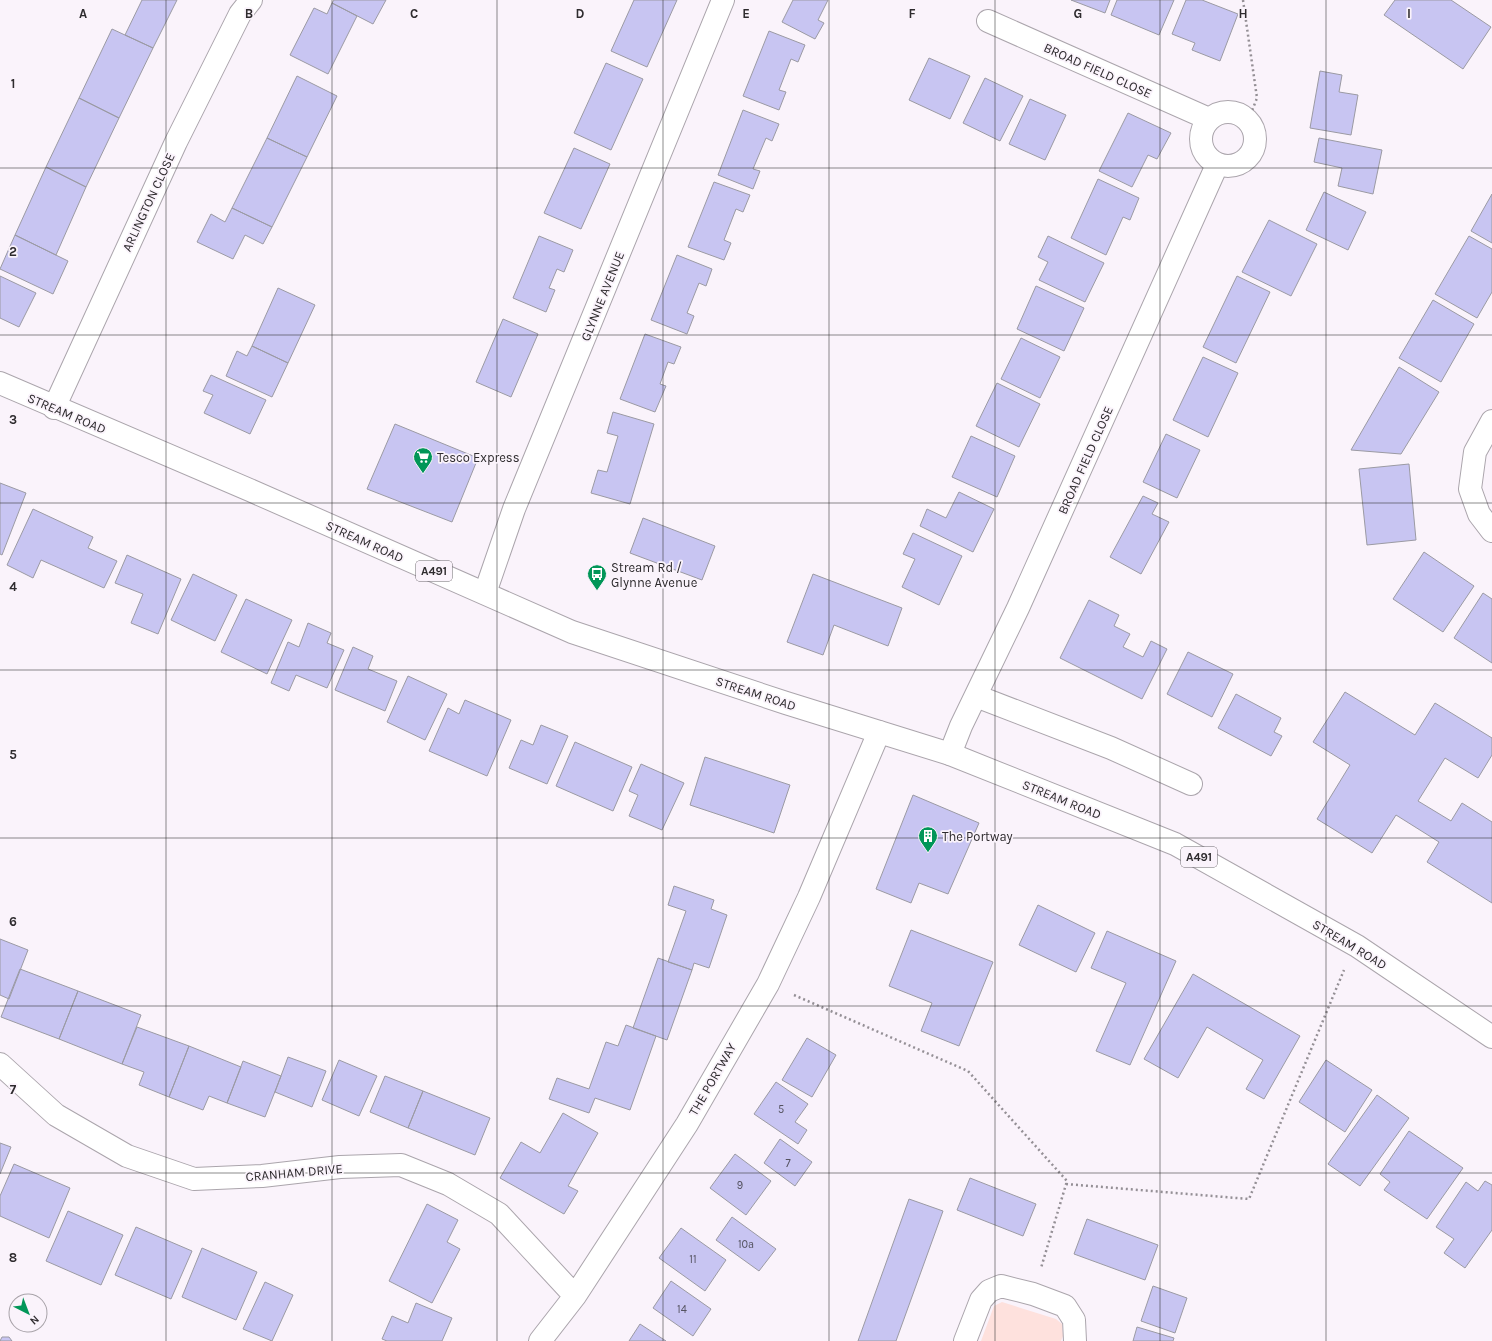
<svg xmlns="http://www.w3.org/2000/svg" width="1492" height="1341" viewBox="0 0 1492 1341" font-family="Karla,sans-serif">
<style>
.green{fill:#fee1dd}
.building{fill:#c8c5f2;stroke:#9b9aa3}
.lines{fill:none;stroke-linecap:round;stroke-linejoin:round}
.minor-casing{stroke:#aba5ac;stroke-width:24}
.highway-casing{stroke:#aba5ac;stroke-width:24}
.path{stroke:#948f95;stroke-width:2.5;stroke-dasharray:2 3;stroke-linecap:butt}
.minor{stroke:#fff;stroke-width:22}
.highway{stroke:#fff;stroke-width:22}
.grid{fill:none;stroke:#2e2b2e;stroke-width:1;stroke-opacity:0.55}
.labels{text-anchor:middle;stroke-width:3.5;stroke-linejoin:round;paint-order:stroke}
.number-label{font-size:11px;fill:#54525f}
.shield{fill:#faf3fb;stroke:#6b676c;stroke-width:1}
.shield-label{font-size:12px;font-weight:bold;fill:#2e2b2e}
.street-label{font-size:13px;fill:#2e2b2e;stroke:#faf3fb}
.poi-label{font-size:13px;fill:#2e2b2e;stroke:#faf3fb;text-anchor:start}
.grid-label{font-size:13px;text-anchor:middle;font-weight:bold;fill:#2e2b2e;stroke:#faf3fb;stroke-width:3.5;stroke-linejoin:round;paint-order:stroke}
</style>
<rect width="100%" height="100%" fill="#faf3fb"/>
<path class="green" d="M 1002,1302 L 1056,1319 L 1062,1324 L 1063,1336 L 1061,1341 L 981,1341 L 994,1306 Z"/>
<path class="building" d="M 142,0 L 177,0 L 153,48 L 125,35 Z
M 334,0 L 386,0 L 373,24 L 332,3 Z
M 634,0 L 677,0 L 647,67 L 611,51 Z
M 793,0 L 828,0 L 818,20 L 824,23 L 815,39 L 782,22 Z
M 1071,0 L 1110,0 L 1105,13 Z
M 1117,0 L 1174,0 L 1159,35 L 1111,15 Z
M 1186,0 L 1202,0 L 1238,14 L 1220,61 L 1192,50 L 1195,43 L 1172,34 Z
M 1395,0 L 1451,0 L 1491,27 L 1463,69 L 1384,15 Z
M 332,3 L 357,16 L 328,74 L 290,55 L 314,8 L 327,14 Z
M 112,29 L 153,48 L 119,118 L 79,98 Z
M 769,31 L 805,45 L 798,62 L 791,59 L 779,90 L 786,92 L 779,110 L 743,96 Z
M 929,58 L 970,76 L 950,119 L 909,100 Z
M 606,63 L 643,79 L 611,150 L 574,133 Z
M 1320,71 L 1342,75 L 1339,92 L 1358,95 L 1351,135 L 1310,128 Z
M 297,76 L 337,96 L 307,157 L 267,138 Z
M 985,78 L 1023,96 L 1000,141 L 963,123 Z
M 79,98 L 119,118 L 86,187 L 46,167 Z
M 1030,99 L 1066,115 L 1045,160 L 1009,144 Z
M 743,110 L 779,124 L 772,141 L 766,138 L 753,169 L 760,171 L 753,189 L 718,175 Z
M 1128,113 L 1171,133 L 1157,159 L 1148,155 L 1132,187 L 1099,171 Z
M 267,138 L 307,157 L 272,227 L 232,208 Z
M 1319,138 L 1382,150 L 1373,194 L 1338,186 L 1342,168 L 1314,162 Z
M 574,148 L 610,164 L 581,229 L 544,213 Z
M 46,167 L 86,187 L 56,255 L 15,235 Z
M 1098,179 L 1139,198 L 1130,220 L 1123,217 L 1106,255 L 1071,238 Z
M 714,182 L 750,195 L 743,212 L 736,209 L 724,240 L 731,243 L 724,260 L 688,247 Z
M 1324,192 L 1366,212 L 1348,250 L 1306,230 Z
M 1492,194 L 1492,243 L 1471,231 Z
M 232,208 L 272,227 L 263,244 L 245,235 L 233,259 L 197,242 L 211,214 L 225,222 Z
M 1269,220 L 1317,244 L 1291,296 L 1242,272 Z
M 15,235 L 68,261 L 53,294 L 0,269 Z
M 539,236 L 573,250 L 564,272 L 557,269 L 549,288 L 555,290 L 546,312 L 513,298 Z
M 1048,236 L 1104,263 L 1085,302 L 1039,280 L 1048,262 L 1038,257 Z
M 1469,236 L 1492,249 L 1492,292 L 1477,318 L 1435,294 Z
M 677,255 L 712,269 L 706,286 L 699,283 L 687,313 L 694,316 L 687,334 L 651,320 Z
M 0,276 L 36,293 L 19,327 L 0,318 Z
M 1237,276 L 1270,292 L 1236,363 L 1203,347 Z
M 1036,286 L 1084,308 L 1064,351 L 1017,329 Z
M 278,288 L 315,305 L 288,363 L 252,346 Z
M 1433,300 L 1474,324 L 1441,382 L 1399,358 Z
M 503,319 L 538,334 L 511,397 L 476,382 Z
M 645,334 L 681,347 L 674,364 L 668,362 L 660,384 L 666,386 L 655,412 L 620,399 Z
M 1021,338 L 1060,357 L 1040,398 L 1001,379 Z
M 252,346 L 288,363 L 272,397 L 226,376 L 237,351 L 247,356 Z
M 1203,357 L 1238,373 L 1208,437 L 1173,420 Z
M 1399,367 L 1439,392 L 1401,454 L 1351,450 Z
M 211,375 L 266,400 L 250,434 L 204,413 L 213,395 L 203,391 Z
M 997,383 L 1040,404 L 1019,447 L 976,426 Z
M 613,412 L 654,424 L 630,504 L 591,493 L 598,470 L 607,472 L 618,436 L 607,433 Z
M 395,424 L 478,458 L 452,522 L 367,489 Z
M 1166,434 L 1200,450 L 1177,498 L 1143,482 Z
M 971,436 L 1015,456 L 997,497 L 952,477 Z
M 1409,464 L 1416,540 L 1367,545 L 1359,469 Z
M 0,483 L 26,493 L 2,555 L 0,554 Z
M 959,492 L 994,509 L 973,552 L 920,526 L 927,509 L 946,518 Z
M 1143,496 L 1158,503 L 1152,514 L 1169,522 L 1141,574 L 1110,557 Z
M 33,509 L 93,537 L 88,548 L 117,561 L 104,588 L 41,560 L 33,578 L 7,565 Z
M 643,518 L 715,546 L 702,580 L 630,553 Z
M 913,533 L 962,556 L 939,605 L 902,587 L 915,559 L 903,554 Z
M 1424,552 L 1474,586 L 1443,632 L 1393,599 Z
M 127,555 L 181,579 L 158,634 L 131,623 L 143,594 L 115,583 Z
M 193,574 L 237,595 L 215,641 L 171,620 Z
M 813,574 L 902,608 L 888,646 L 834,625 L 823,655 L 787,642 Z
M 1483,593 L 1492,599 L 1492,663 L 1454,638 Z
M 246,599 L 292,620 L 267,674 L 221,652 Z
M 1089,600 L 1119,615 L 1114,626 L 1130,634 L 1123,647 L 1143,657 L 1151,641 L 1167,649 L 1142,699 L 1060,658 Z
M 308,623 L 331,633 L 327,643 L 344,650 L 327,688 L 296,675 L 289,691 L 271,683 L 288,642 L 299,647 Z
M 353,647 L 373,656 L 368,669 L 397,681 L 385,711 L 335,690 Z
M 1188,652 L 1233,674 L 1212,717 L 1167,694 Z
M 408,676 L 447,694 L 425,740 L 387,722 Z
M 1345,692 L 1415,735 L 1435,703 L 1492,738 L 1492,755 L 1478,778 L 1445,758 L 1418,801 L 1451,821 L 1462,803 L 1492,822 L 1492,903 L 1427,862 L 1439,842 L 1396,815 L 1372,853 L 1317,819 L 1350,765 L 1313,742 Z
M 1236,694 L 1281,718 L 1274,732 L 1282,736 L 1271,756 L 1218,728 Z
M 465,700 L 511,720 L 487,776 L 429,751 L 448,708 L 459,714 Z
M 541,725 L 568,736 L 547,784 L 509,768 L 521,740 L 533,745 Z
M 575,742 L 632,767 L 613,811 L 556,786 Z
M 705,757 L 790,785 L 774,833 L 690,805 Z
M 641,764 L 684,783 L 662,830 L 629,816 L 638,795 L 629,791 Z
M 913,795 L 979,823 L 948,894 L 919,883 L 911,903 L 876,889 Z
M 674,886 L 714,900 L 711,909 L 727,915 L 709,968 L 694,963 L 692,970 L 668,962 L 686,911 L 668,905 Z
M 1038,905 L 1095,933 L 1076,972 L 1019,945 Z
M 911,930 L 993,962 L 959,1046 L 921,1031 L 932,1003 L 889,986 Z
M 1107,931 L 1176,961 L 1130,1065 L 1096,1051 L 1126,983 L 1091,968 Z
M 0,939 L 28,950 L 9,999 L 0,995 Z
M 658,958 L 692,970 L 667,1040 L 633,1028 Z
M 20,969 L 78,991 L 59,1039 L 1,1017 Z
M 1193,974 L 1300,1036 L 1264,1099 L 1246,1089 L 1263,1060 L 1207,1027 L 1178,1078 L 1144,1059 Z
M 78,991 L 141,1015 L 122,1064 L 59,1039 Z
M 626,1025 L 656,1036 L 630,1110 L 595,1098 L 589,1113 L 549,1099 L 557,1078 L 589,1089 L 606,1042 L 618,1046 Z
M 137,1027 L 189,1046 L 169,1097 L 139,1085 L 144,1072 L 122,1064 Z
M 807,1038 L 836,1055 L 812,1097 L 782,1080 Z
M 189,1046 L 241,1067 L 227,1103 L 209,1096 L 203,1110 L 169,1097 Z
M 288,1057 L 326,1071 L 312,1107 L 275,1092 Z
M 339,1060 L 377,1076 L 359,1116 L 322,1100 Z
M 1326,1060 L 1372,1090 L 1345,1132 L 1299,1102 Z
M 243,1061 L 281,1076 L 265,1117 L 227,1103 Z
M 385,1076 L 423,1091 L 408,1128 L 370,1112 Z
M 776,1082 L 808,1104 L 795,1122 L 807,1130 L 798,1144 L 754,1114 Z
M 423,1091 L 490,1118 L 475,1155 L 408,1128 Z
M 1377,1095 L 1409,1118 L 1360,1186 L 1328,1164 Z
M 563,1113 L 598,1133 L 568,1186 L 578,1191 L 564,1214 L 500,1178 L 521,1142 L 540,1153 Z
M 1409,1131 L 1463,1168 L 1427,1219 L 1384,1190 L 1390,1182 L 1380,1174 Z
M 780,1139 L 812,1162 L 795,1186 L 764,1163 Z
M 0,1143 L 11,1147 L 0,1174 Z
M 735,1154 L 771,1181 L 746,1215 L 710,1188 Z
M 14,1164 L 70,1188 L 49,1238 L 0,1216 L 0,1196 Z
M 970,1178 L 1036,1204 L 1023,1236 L 957,1210 Z
M 1485,1181 L 1492,1185 L 1492,1230 L 1465,1268 L 1444,1253 L 1454,1239 L 1436,1227 L 1466,1182 L 1478,1191 Z
M 909,1199 L 943,1211 L 896,1341 L 858,1341 Z
M 427,1204 L 458,1220 L 447,1242 L 460,1249 L 432,1303 L 389,1281 Z
M 68,1211 L 123,1235 L 101,1285 L 46,1261 Z
M 732,1217 L 776,1249 L 759,1271 L 716,1240 Z
M 1087,1219 L 1158,1245 L 1145,1280 L 1074,1254 Z
M 136,1227 L 192,1251 L 171,1299 L 115,1275 Z
M 681,1228 L 726,1260 L 705,1291 L 659,1258 Z
M 202,1248 L 257,1272 L 236,1320 L 182,1297 Z
M 671,1281 L 711,1309 L 693,1336 L 653,1308 Z
M 265,1282 L 293,1295 L 272,1341 L 243,1329 Z
M 1153,1286 L 1187,1298 L 1175,1333 L 1141,1321 Z
M 416,1303 L 452,1318 L 442,1341 L 387,1341 L 382,1339 L 392,1316 L 408,1323 Z
M 640,1324 L 666,1341 L 629,1341 Z
M 1137,1327 L 1174,1338 L 1173,1341 L 1133,1341 Z
M 2,1337 L 9,1337 L 12,1341 L 0,1341 Z"/>
<g class="lines">
<g class="minor-casing">
<path id="minor" d="M 988,21 L 1209,119
M1201 139a27 27 0 1 1 54 0a27 27 0 1 1-54 0Z
M 54,408 L 176,142 L 240,14 L 251,0
M 1492,421 L 1475,452 L 1470,489 L 1479,514 L 1492,531
M 485,593 L 514,509 L 723,0
M 976,696 L 1111,748 L 1191,784
M 950,754 L 961,726 L 1018,608 L 1217,165
M 0,1064 L 56,1115 L 127,1156 L 194,1179 L 262,1176 L 340,1167 L 401,1165 L 448,1184 L 499,1214 L 575,1296
M 540,1341 L 575,1296 L 687,1124 L 768,984 L 809,897 L 879,732
M 965,1341 L 981,1300 L 989,1291 L 1001,1286 L 1033,1294 L 1065,1306 L 1074,1320 L 1075,1341"/>
</g>
<g class="highway-casing">
<path id="highway" d="M 0,383 L 252,491 L 572,632 L 786,703 L 950,754 L 1175,844 L 1357,946 L 1492,1037"/>
</g>
<path class="path" d="M 1243,0 L 1257,98 L 1248,121
M 794,995 L 968,1071 L 1067,1181 L 1041,1268
M 1066,1184 L 1249,1199 L 1344,970"/>
<use href="#minor" class="minor"/>
<use href="#highway" class="highway"/>
</g>
<path class="grid" d="M 166,0 L 166,1341M 332,0 L 332,1341M 497,0 L 497,1341M 663,0 L 663,1341M 829,0 L 829,1341M 995,0 L 995,1341M 1160,0 L 1160,1341M 1326,0 L 1326,1341M 0,168 L 1492,168M 0,335 L 1492,335M 0,503 L 1492,503M 0,670 L 1492,670M 0,838 L 1492,838M 0,1006 L 1492,1006M 0,1173 L 1492,1173"/>
<defs>
<g id="supermarket-pin" transform="scale(1)"><path d="M0 17L-7.5 6A9.5 9.5 0 1 1 7.5 6Z" fill="#019658" stroke="#faf3fb"/><path d="M-6-5.5h2.5l.6 2H6L4.5 2H-2.5L-4.4-4H-6ZM-1.5 3.2a1.3 1.3 0 1 0 .1 0ZM3 3.2a1.3 1.3 0 1 0 .1 0Z" fill="#fff"/></g>
<g id="bus-pin" transform="scale(1)"><path d="M0 17L-7.5 6A9.5 9.5 0 1 1 7.5 6Z" fill="#019658" stroke="#faf3fb"/><path d="M-5-6H5V4H4V6H2V4H-2V6H-4V4H-5ZM-3.5-4V0h7V-4ZM-3.5 1.2v1.5H-2V1.2ZM2 1.2v1.5H3.5V1.2Z" fill="#fff"/></g>
<g id="building-pin" transform="scale(1)"><path d="M0 17L-7.5 6A9.5 9.5 0 1 1 7.5 6Z" fill="#019658" stroke="#faf3fb"/><path d="M-4-6H4V6H1V3H-1V6H-4ZM-2.5-4.3h1.7v1.8h-1.7ZM.8-4.3h1.7v1.8H.8ZM-2.5-1h1.7V.8h-1.7ZM.8-1h1.7V.8H.8Z" fill="#fff"/></g>
</defs>
<g fill-rule="evenodd">
<use href="#supermarket-pin" x="423" y="457"/>
<use href="#bus-pin" x="597" y="574"/>
<use href="#building-pin" x="928" y="836"/>
</g>
<g class="labels">
<g class="number-label">
<text x="781" y="1113">5</text>
<text x="788" y="1167">7</text>
<text x="740" y="1189">9</text>
<text x="746" y="1248">10a</text>
<text x="693" y="1263">11</text>
<text x="682" y="1313">14</text>
</g>
<g class="shield">
<rect x="416" y="561" width="36" height="20" rx="3"/>
<rect x="1181" y="847" width="36" height="20" rx="3"/>
</g>
<g class="shield-label">
<text x="434" y="575">A491</text>
<text x="1199" y="861">A491</text>
</g>
<g class="street-label">
<text transform="translate(1098 70) rotate(24)" y="5">BROAD FIELD CLOSE</text>
<text transform="translate(148 202) rotate(-65)" y="5">ARLINGTON CLOSE</text>
<text transform="translate(602 296) rotate(-68)" y="5">GLYNNE AVENUE</text>
<text transform="translate(67 413) rotate(23)" y="5">STREAM ROAD</text>
<text transform="translate(1085 460) rotate(-66)" y="5">BROAD FIELD CLOSE</text>
<text transform="translate(365 541) rotate(24)" y="5">STREAM ROAD</text>
<text transform="translate(756 693) rotate(18)" y="5">STREAM ROAD</text>
<text transform="translate(1062 799) rotate(22)" y="5">STREAM ROAD</text>
<text transform="translate(1350 944) rotate(31)" y="5">STREAM ROAD</text>
<text transform="translate(712 1079) rotate(-60)" y="5">THE PORTWAY</text>
<text transform="translate(294 1172) rotate(-5)" y="5">CRANHAM DRIVE</text>
</g>
<g class="poi-label">
<text x="437" y="462">Tesco Express</text>
<text x="611" y="572">Stream Rd /<tspan x="611" dy="15">Glynne Avenue</tspan></text>
<text x="942" y="841">The Portway</text>
</g>
</g>
<g class="grid-label">
<text x="83" y="18">A</text>
<text x="249" y="18">B</text>
<text x="414" y="18">C</text>
<text x="580" y="18">D</text>
<text x="746" y="18">E</text>
<text x="912" y="18">F</text>
<text x="1078" y="18">G</text>
<text x="1243" y="18">H</text>
<text x="1409" y="18">I</text>
<text x="13" y="88">1</text>
<text x="13" y="256">2</text>
<text x="13" y="424">3</text>
<text x="13" y="591">4</text>
<text x="13" y="759">5</text>
<text x="13" y="926">6</text>
<text x="13" y="1094">7</text>
<text x="13" y="1262">8</text>
</g>
<g transform="translate(28 1313) rotate(138)"><circle r="19" fill="#faf3fb" stroke="#a8a3a9"/>
<path d="M0-3L7 15L0 10L-7 15Z" fill="#019658"/>
<text y="-6" font-size="11" font-weight="bold" text-anchor="middle" fill="#2e2b2e">N</text>
</g>
</svg>
